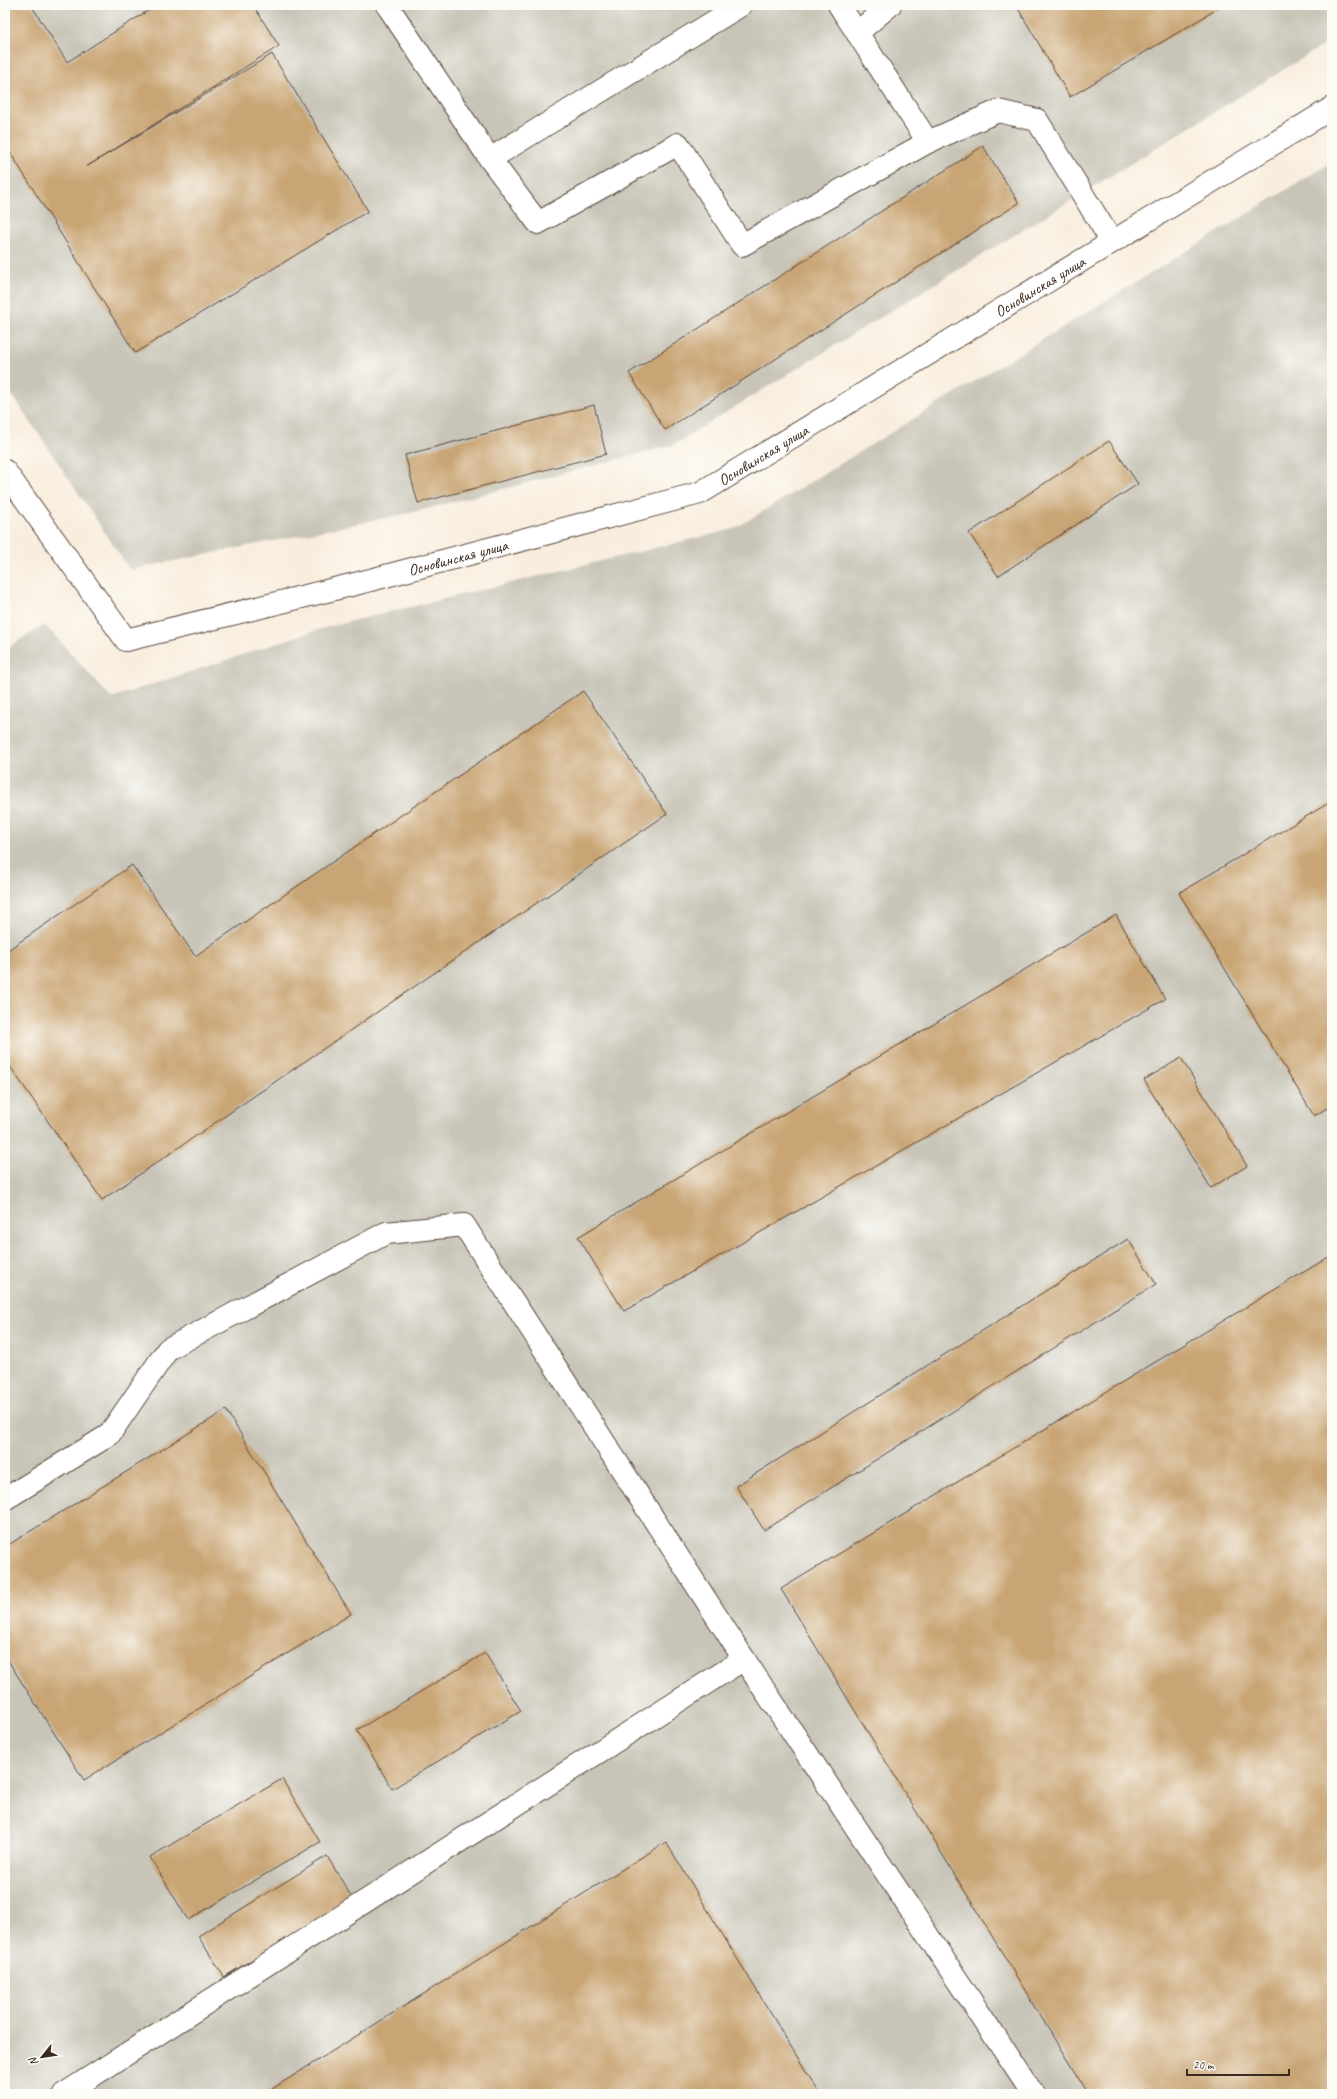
<svg xmlns="http://www.w3.org/2000/svg" width="1337" height="2099" viewBox="0 0 1337 2099" font-family="Caveat,sans-serif">
<style>
.industrial{fill:#c8c4b8}
.building{fill:#c9a574}
.lines{fill:none;stroke-linecap:round;stroke-linejoin:round}
.minor-casing{stroke:#58473b;stroke-width:24}
.minor{stroke:#fff;stroke-width:22}
.labels{text-anchor:middle;stroke-width:3;stroke-linejoin:round;paint-order:stroke}
.street-label{font-size:16px;fill:#3b2a1e;stroke:#fdfcf7}
</style>
<rect width="100%" height="100%" fill="#fdfcf7"/>
<filter id="ink" filterUnits="userSpaceOnUse"><feTurbulence type="fractalNoise" baseFrequency=".025" numOctaves="2"/><feDisplacementMap in="SourceGraphic" scale="8" xChannelSelector="R" yChannelSelector="G"/><feConvolveMatrix kernelMatrix="1 2 1 2 8 2 1 2 1" color-interpolation-filters="sRGB"/></filter>
<filter id="wash" filterUnits="userSpaceOnUse"><feTurbulence type="fractalNoise" baseFrequency=".012" numOctaves="4" result="noise"/><feDisplacementMap in="SourceGraphic" scale="16" xChannelSelector="R" yChannelSelector="G"/><feGaussianBlur stdDeviation="0.9" result="paint"/><feColorMatrix in="noise" values="0 0 0 0 0 0 0 0 0 0 0 0 0 0 0 0 0 1.4 0 .05"/><feComposite in="paint" operator="in"/></filter>
<g filter="url(#wash)">
<rect width="100%" height="100%" fill="#f9eede"/>
<path class="industrial" d="M 5,5 L 1332,5 L 1332,40 L 673,445 L 410,513 L 130,570 L 5,384 Z
M 1332,162 L 1332,2094 L 5,2094 L 5,649 L 45,625 L 111,698 L 323,628 L 734,529 Z"/>
<g id="blocks">
<path class="building" d="M 5,5 L 31,5 L 67,62 L 157,5 L 253,5 L 279,46 L 86,167 L 272,54 L 368,211 L 135,353 L 5,144 Z
M 1016,5 L 1224,5 L 1070,97 Z
M 983,146 L 1019,203 L 665,430 L 629,373 Z
M 594,405 L 606,454 L 418,503 L 405,455 Z
M 1109,441 L 1138,484 L 998,576 L 969,533 Z
M 583,691 L 667,814 L 102,1200 L 5,1059 L 5,952 L 132,865 L 195,956 Z
M 1332,801 L 1332,1105 L 1314,1116 L 1179,893 Z
M 1116,915 L 1165,999 L 624,1311 L 578,1237 Z
M 1181,1058 L 1247,1166 L 1211,1188 L 1144,1080 Z
M 1128,1239 L 1156,1284 L 764,1530 L 736,1486 Z
M 1332,1255 L 1332,2094 L 1088,2094 L 781,1589 Z
M 226,1410 L 351,1614 L 84,1780 L 5,1656 L 5,1547 Z
M 485,1653 L 521,1711 L 392,1789 L 357,1730 Z
M 282,1779 L 320,1842 L 188,1920 L 150,1857 Z
M 666,1842 L 820,2094 L 264,2094 Z
M 327,1856 L 352,1898 L 224,1977 L 198,1936 Z"/>
</g>
</g>
<g filter="url(#ink)">
<use href="#blocks" fill-opacity="0" stroke="#58473b" stroke-width="1"/>
<g class="lines">
<g class="minor-casing">
<g id="minor">
<path d="M 387,5 L 490,159 L 538,223 L 678,144 L 742,245 L 928,142"/>
<path d="M 839,5 L 928,142 L 998,111 L 1037,120 L 1112,242"/>
<path d="M 857,33 L 890,5"/>
<path d="M 490,159 L 741,5"/>
<path id="s1" d="M 5,471 L 126,640 L 359,583 L 700,493 L 1332,108"/>
<path d="M 5,1499 L 109,1435 L 168,1349 L 386,1233 L 464,1225 L 744,1659 L 1033,2094"/>
<path d="M 64,2094 L 744,1659"/>
</g>
</g>
<use href="#minor" class="minor"/>
</g>
</g>
<g class="labels">
<g class="street-label">
<text dy="6" stroke="none"><textPath href="#s1" startOffset="1198">Основинская улица</textPath></text>
<text dy="6" stroke="none"><textPath href="#s1" startOffset="874">Основинская улица</textPath></text>
<text dy="6" stroke="none"><textPath href="#s1" startOffset="550">Основинская улица</textPath></text>
</g>
</g>
<rect width="1337" height="2099" fill="none" stroke="#fdfcf7" stroke-width="20"/>
<g transform="translate(42 2057) rotate(240)" stroke="#fdfcf7" stroke-width="3" paint-order="stroke">
<path d="M0-3L7 15L0 10L-7 15Z" fill="#3b2a1e"/>
<text y="-6" font-size="11" font-weight="bold" text-anchor="middle" fill="#3b2a1e">N</text>
</g>
<path d="M1187 2069v6h102v-6" fill="none" stroke="#3b2a1e" stroke-width="2"/>
<text x="1193" y="2069" font-size="12" fill="#3b2a1e" stroke="#fdfcf7" stroke-width="3" paint-order="stroke">20 m</text>
</svg>
